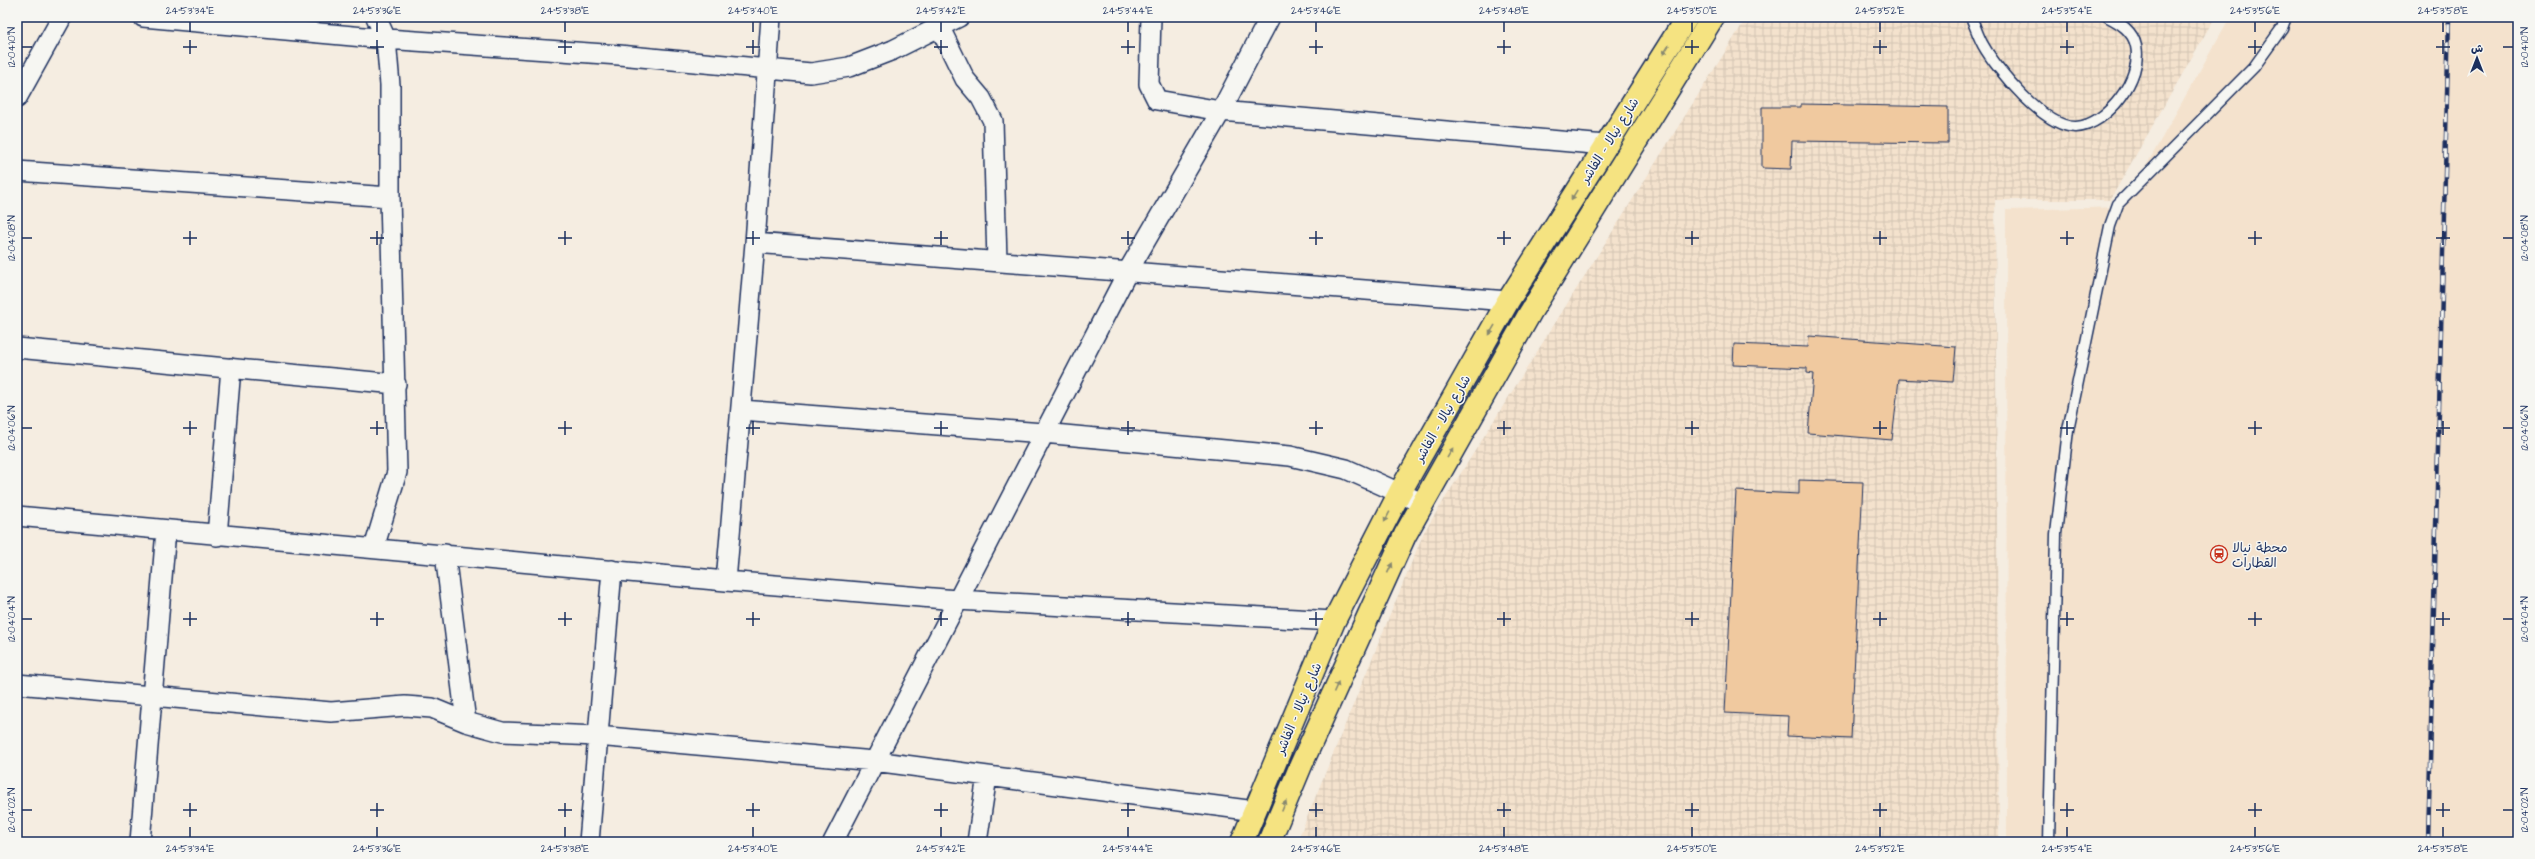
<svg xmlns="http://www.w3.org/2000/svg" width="2535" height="859" viewBox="0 0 2535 859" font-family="'Architects Daughter','Playpen Sans Arabic',sans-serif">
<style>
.built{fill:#f4e2cd}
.industrial{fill:url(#industrial-grid)}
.building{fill:#f0c99f;stroke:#1b2f5e}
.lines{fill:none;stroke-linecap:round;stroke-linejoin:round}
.service-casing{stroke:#1b2f5e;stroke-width:13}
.minor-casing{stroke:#1b2f5e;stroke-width:22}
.trunk-casing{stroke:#1b2f5e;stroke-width:25}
.service{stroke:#f6f6f2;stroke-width:10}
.minor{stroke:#f6f6f2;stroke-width:19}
.trunk{stroke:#f5e381;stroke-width:22}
.rail-casing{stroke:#1b2f5e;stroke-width:4.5}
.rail{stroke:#f6f6f2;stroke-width:3;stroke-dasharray:9;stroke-linecap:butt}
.oneway{fill:#888970}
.ticks{fill:none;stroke:#1b2f5e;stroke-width:1.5}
.labels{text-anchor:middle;stroke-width:3;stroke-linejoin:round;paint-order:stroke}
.street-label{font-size:13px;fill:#1b2f5e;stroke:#f6f6f2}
.poi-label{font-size:13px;fill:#1b2f5e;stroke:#f6f6f2;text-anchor:start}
.neatline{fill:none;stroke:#1b2f5e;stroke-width:1.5}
.ticks-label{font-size:10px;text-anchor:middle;fill:#1b2f5e}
</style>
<defs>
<pattern id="industrial-grid" width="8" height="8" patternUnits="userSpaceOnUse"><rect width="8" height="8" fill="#f4e2cd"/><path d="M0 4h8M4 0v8" fill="none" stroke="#d1c2b2"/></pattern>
</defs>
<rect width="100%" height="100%" fill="#f5ede1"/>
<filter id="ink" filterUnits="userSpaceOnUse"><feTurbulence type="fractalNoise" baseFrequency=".025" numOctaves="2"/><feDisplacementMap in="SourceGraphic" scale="8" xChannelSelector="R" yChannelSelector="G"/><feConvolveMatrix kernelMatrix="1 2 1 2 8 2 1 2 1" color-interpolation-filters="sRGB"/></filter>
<g filter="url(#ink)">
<path class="built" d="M 2230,17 L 2518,17 L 2518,842 L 2007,842 L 2006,210 L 2123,207 Z"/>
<path class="industrial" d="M 1747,17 L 2215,17 L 2110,200 L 1995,200 L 1999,842 L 1297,842 L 1424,532 Z"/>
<path class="building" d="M 1801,104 L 1948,107 L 1948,143 L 1792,141 L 1791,169 L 1762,168 L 1762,107 L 1801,107 Z
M 1809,336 L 1956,347 L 1953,382 L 1899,379 L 1892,440 L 1808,433 L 1813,374 L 1807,373 L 1807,368 L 1733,365 L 1734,344 L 1808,347 Z
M 1799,480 L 1863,482 L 1851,739 L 1787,736 L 1788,716 L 1725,713 L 1736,491 L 1799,494 Z"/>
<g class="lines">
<g class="service-casing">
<path id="service" d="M 1971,17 C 1975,26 1978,36 1983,45 C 1997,70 2045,128 2076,127 C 2108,125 2143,77 2136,46 C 2133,31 2120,23 2108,17
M 2049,842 L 2056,534 L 2068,430 L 2110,226 L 2118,204 L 2254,67 L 2282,28 L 2286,17"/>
</g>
<g class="minor-casing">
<path id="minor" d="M 143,17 L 386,39 L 619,55 L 811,73 L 849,67 L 893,50 L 959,17
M 1151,17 L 1149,84 L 1157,100 L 1221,111 L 1605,145
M 940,28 L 965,79 L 981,98 L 993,121 L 997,261
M 17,98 L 62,17
M 17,171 L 390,197
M 755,243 L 1508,301
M 17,348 L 396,384
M 741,410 L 1043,433 L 1290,456 L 1346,469 L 1422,503
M 17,516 L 726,581 L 957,600 L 1334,621
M 217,536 L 231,368
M 374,548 L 397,472 L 390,197 L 390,85 L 386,39 L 376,17
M 445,554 L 466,722
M 726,581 L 755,243 L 771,17
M 17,684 L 331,712 L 405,706 L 432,708 L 466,722 L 502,732 L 597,736 L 874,761 L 1255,811
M 140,842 L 166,530
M 589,842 L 612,570
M 833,842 L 1128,271 L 1221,111 L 1270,17
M 977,842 L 987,776"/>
</g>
<g class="trunk-casing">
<path id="trunk" d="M 1242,842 L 1334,621 L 1400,492 L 1508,301 L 1687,17
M 1269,842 L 1301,765 L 1405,535 L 1530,313 L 1713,17"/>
</g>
<use href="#service" class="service"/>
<use href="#minor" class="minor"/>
<use href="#trunk" class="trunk"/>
<g class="rail-casing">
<path id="rail" d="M 2428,842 L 2449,17"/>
</g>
<use href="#rail" class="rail"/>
</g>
<defs><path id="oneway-solid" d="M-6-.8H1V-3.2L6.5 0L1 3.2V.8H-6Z"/></defs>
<g class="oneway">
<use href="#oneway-solid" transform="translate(1666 50) rotate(122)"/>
<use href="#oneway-solid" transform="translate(1574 195) rotate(122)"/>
<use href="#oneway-solid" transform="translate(1492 330) rotate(120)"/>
<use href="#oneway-solid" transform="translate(1450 453) rotate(-60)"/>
<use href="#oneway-solid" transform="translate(1387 517) rotate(118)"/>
<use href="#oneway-solid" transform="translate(1390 568) rotate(-65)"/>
<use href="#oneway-solid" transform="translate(1336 687) rotate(-66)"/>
<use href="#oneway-solid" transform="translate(1284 806) rotate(-68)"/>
</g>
</g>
<path class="ticks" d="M 190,22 L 190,32M 377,22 L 377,32M 565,22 L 565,32M 753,22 L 753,32M 941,22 L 941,32M 1128,22 L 1128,32M 1316,22 L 1316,32M 1504,22 L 1504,32M 1692,22 L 1692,32M 1880,22 L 1880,32M 2067,22 L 2067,32M 2255,22 L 2255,32M 2443,22 L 2443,32M 190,40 L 190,54M 377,40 L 377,54M 565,40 L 565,54M 753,40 L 753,54M 941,40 L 941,54M 1128,40 L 1128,54M 1316,40 L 1316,54M 1504,40 L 1504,54M 1692,40 L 1692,54M 1880,40 L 1880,54M 2067,40 L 2067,54M 2255,40 L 2255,54M 2443,40 L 2443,54M 22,47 L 32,47M 183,47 L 197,47M 370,47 L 384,47M 558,47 L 572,47M 746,47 L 760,47M 934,47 L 948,47M 1121,47 L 1135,47M 1309,47 L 1323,47M 1497,47 L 1511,47M 1685,47 L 1699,47M 1873,47 L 1887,47M 2060,47 L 2074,47M 2248,47 L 2262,47M 2436,47 L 2450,47M 2503,47 L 2513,47M 190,231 L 190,245M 377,231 L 377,245M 565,231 L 565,245M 753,231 L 753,245M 941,231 L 941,245M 1128,231 L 1128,245M 1316,231 L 1316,245M 1504,231 L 1504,245M 1692,231 L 1692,245M 1880,231 L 1880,245M 2067,231 L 2067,245M 2255,231 L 2255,245M 2443,231 L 2443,245M 22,238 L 32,238M 183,238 L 197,238M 370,238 L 384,238M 558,238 L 572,238M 746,238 L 760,238M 934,238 L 948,238M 1121,238 L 1135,238M 1309,238 L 1323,238M 1497,238 L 1511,238M 1685,238 L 1699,238M 1873,238 L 1887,238M 2060,238 L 2074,238M 2248,238 L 2262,238M 2436,238 L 2450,238M 2503,238 L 2513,238M 190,421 L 190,435M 377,421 L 377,435M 565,421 L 565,435M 753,421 L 753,435M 941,421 L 941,435M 1128,421 L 1128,435M 1316,421 L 1316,435M 1504,421 L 1504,435M 1692,421 L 1692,435M 1880,421 L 1880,435M 2067,421 L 2067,435M 2255,421 L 2255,435M 2443,421 L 2443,435M 22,428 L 32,428M 183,428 L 197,428M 370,428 L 384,428M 558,428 L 572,428M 746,428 L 760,428M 934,428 L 948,428M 1121,428 L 1135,428M 1309,428 L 1323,428M 1497,428 L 1511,428M 1685,428 L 1699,428M 1873,428 L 1887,428M 2060,428 L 2074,428M 2248,428 L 2262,428M 2436,428 L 2450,428M 2503,428 L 2513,428M 190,612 L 190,626M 377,612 L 377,626M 565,612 L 565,626M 753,612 L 753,626M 941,612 L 941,626M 1128,612 L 1128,626M 1316,612 L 1316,626M 1504,612 L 1504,626M 1692,612 L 1692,626M 1880,612 L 1880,626M 2067,612 L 2067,626M 2255,612 L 2255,626M 2443,612 L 2443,626M 22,619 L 32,619M 183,619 L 197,619M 370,619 L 384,619M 558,619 L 572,619M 746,619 L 760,619M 934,619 L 948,619M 1121,619 L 1135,619M 1309,619 L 1323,619M 1497,619 L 1511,619M 1685,619 L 1699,619M 1873,619 L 1887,619M 2060,619 L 2074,619M 2248,619 L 2262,619M 2436,619 L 2450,619M 2503,619 L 2513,619M 190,803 L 190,817M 377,803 L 377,817M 565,803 L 565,817M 753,803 L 753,817M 941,803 L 941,817M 1128,803 L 1128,817M 1316,803 L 1316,817M 1504,803 L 1504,817M 1692,803 L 1692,817M 1880,803 L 1880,817M 2067,803 L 2067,817M 2255,803 L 2255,817M 2443,803 L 2443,817M 22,810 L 32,810M 183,810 L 197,810M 370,810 L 384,810M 558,810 L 572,810M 746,810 L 760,810M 934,810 L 948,810M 1121,810 L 1135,810M 1309,810 L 1323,810M 1497,810 L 1511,810M 1685,810 L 1699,810M 1873,810 L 1887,810M 2060,810 L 2074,810M 2248,810 L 2262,810M 2436,810 L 2450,810M 2503,810 L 2513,810M 190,827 L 190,837M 377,827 L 377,837M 565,827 L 565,837M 753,827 L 753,837M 941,827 L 941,837M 1128,827 L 1128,837M 1316,827 L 1316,837M 1504,827 L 1504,837M 1692,827 L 1692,837M 1880,827 L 1880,837M 2067,827 L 2067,837M 2255,827 L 2255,837M 2443,827 L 2443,837"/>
<defs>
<g id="station-ring" transform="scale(0.9)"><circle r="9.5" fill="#f6f6f2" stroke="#c8321e" stroke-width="1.5"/><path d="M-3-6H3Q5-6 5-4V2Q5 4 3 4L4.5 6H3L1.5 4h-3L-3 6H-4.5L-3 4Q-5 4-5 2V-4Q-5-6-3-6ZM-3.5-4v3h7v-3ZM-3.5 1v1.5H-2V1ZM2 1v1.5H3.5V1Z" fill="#c8321e"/></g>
</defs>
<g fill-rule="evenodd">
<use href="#station-ring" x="2219" y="554"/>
</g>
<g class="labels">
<g class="street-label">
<text transform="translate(1609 140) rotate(-58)" y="5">شارع نيالا - الفاشر</text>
<text transform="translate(1442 418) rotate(-60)" y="5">شارع نيالا - الفاشر</text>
<text transform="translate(1298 708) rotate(-67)" y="5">شارع نيالا - الفاشر</text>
</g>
<g class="poi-label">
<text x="2232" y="552">محطة نيالا<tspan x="2232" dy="15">القطارات</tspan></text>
</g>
</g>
<rect width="2535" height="859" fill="none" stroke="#f6f6f2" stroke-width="44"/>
<g transform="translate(2477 58)" stroke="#f6f6f2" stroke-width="3" paint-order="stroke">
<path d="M0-3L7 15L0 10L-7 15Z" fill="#1b2f5e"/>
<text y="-6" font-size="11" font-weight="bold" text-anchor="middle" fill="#1b2f5e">ش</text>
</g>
<rect x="22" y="22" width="2491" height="815" class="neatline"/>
<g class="ticks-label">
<text x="190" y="14">24°53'34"E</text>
<text x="377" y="14">24°53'36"E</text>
<text x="565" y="14">24°53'38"E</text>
<text x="753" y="14">24°53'40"E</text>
<text x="941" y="14">24°53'42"E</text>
<text x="1128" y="14">24°53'44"E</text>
<text x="1316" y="14">24°53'46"E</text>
<text x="1504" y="14">24°53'48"E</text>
<text x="1692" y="14">24°53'50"E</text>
<text x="1880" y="14">24°53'52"E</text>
<text x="2067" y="14">24°53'54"E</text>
<text x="2255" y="14">24°53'56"E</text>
<text x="2443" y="14">24°53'58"E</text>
<text transform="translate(11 47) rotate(-90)" y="4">12°04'10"N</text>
<text transform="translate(2524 47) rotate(-90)" y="4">12°04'10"N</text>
<text transform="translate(11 238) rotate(-90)" y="4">12°04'08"N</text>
<text transform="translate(2524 238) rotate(-90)" y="4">12°04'08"N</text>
<text transform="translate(11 428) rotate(-90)" y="4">12°04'06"N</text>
<text transform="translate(2524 428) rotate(-90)" y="4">12°04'06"N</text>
<text transform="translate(11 619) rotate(-90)" y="4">12°04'04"N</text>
<text transform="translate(2524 619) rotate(-90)" y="4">12°04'04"N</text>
<text transform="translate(11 810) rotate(-90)" y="4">12°04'02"N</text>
<text transform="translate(2524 810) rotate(-90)" y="4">12°04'02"N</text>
<text x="190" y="852">24°53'34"E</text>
<text x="377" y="852">24°53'36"E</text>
<text x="565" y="852">24°53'38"E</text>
<text x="753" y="852">24°53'40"E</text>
<text x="941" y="852">24°53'42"E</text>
<text x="1128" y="852">24°53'44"E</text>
<text x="1316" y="852">24°53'46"E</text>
<text x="1504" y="852">24°53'48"E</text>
<text x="1692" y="852">24°53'50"E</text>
<text x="1880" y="852">24°53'52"E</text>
<text x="2067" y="852">24°53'54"E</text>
<text x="2255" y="852">24°53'56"E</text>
<text x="2443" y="852">24°53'58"E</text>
</g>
</svg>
